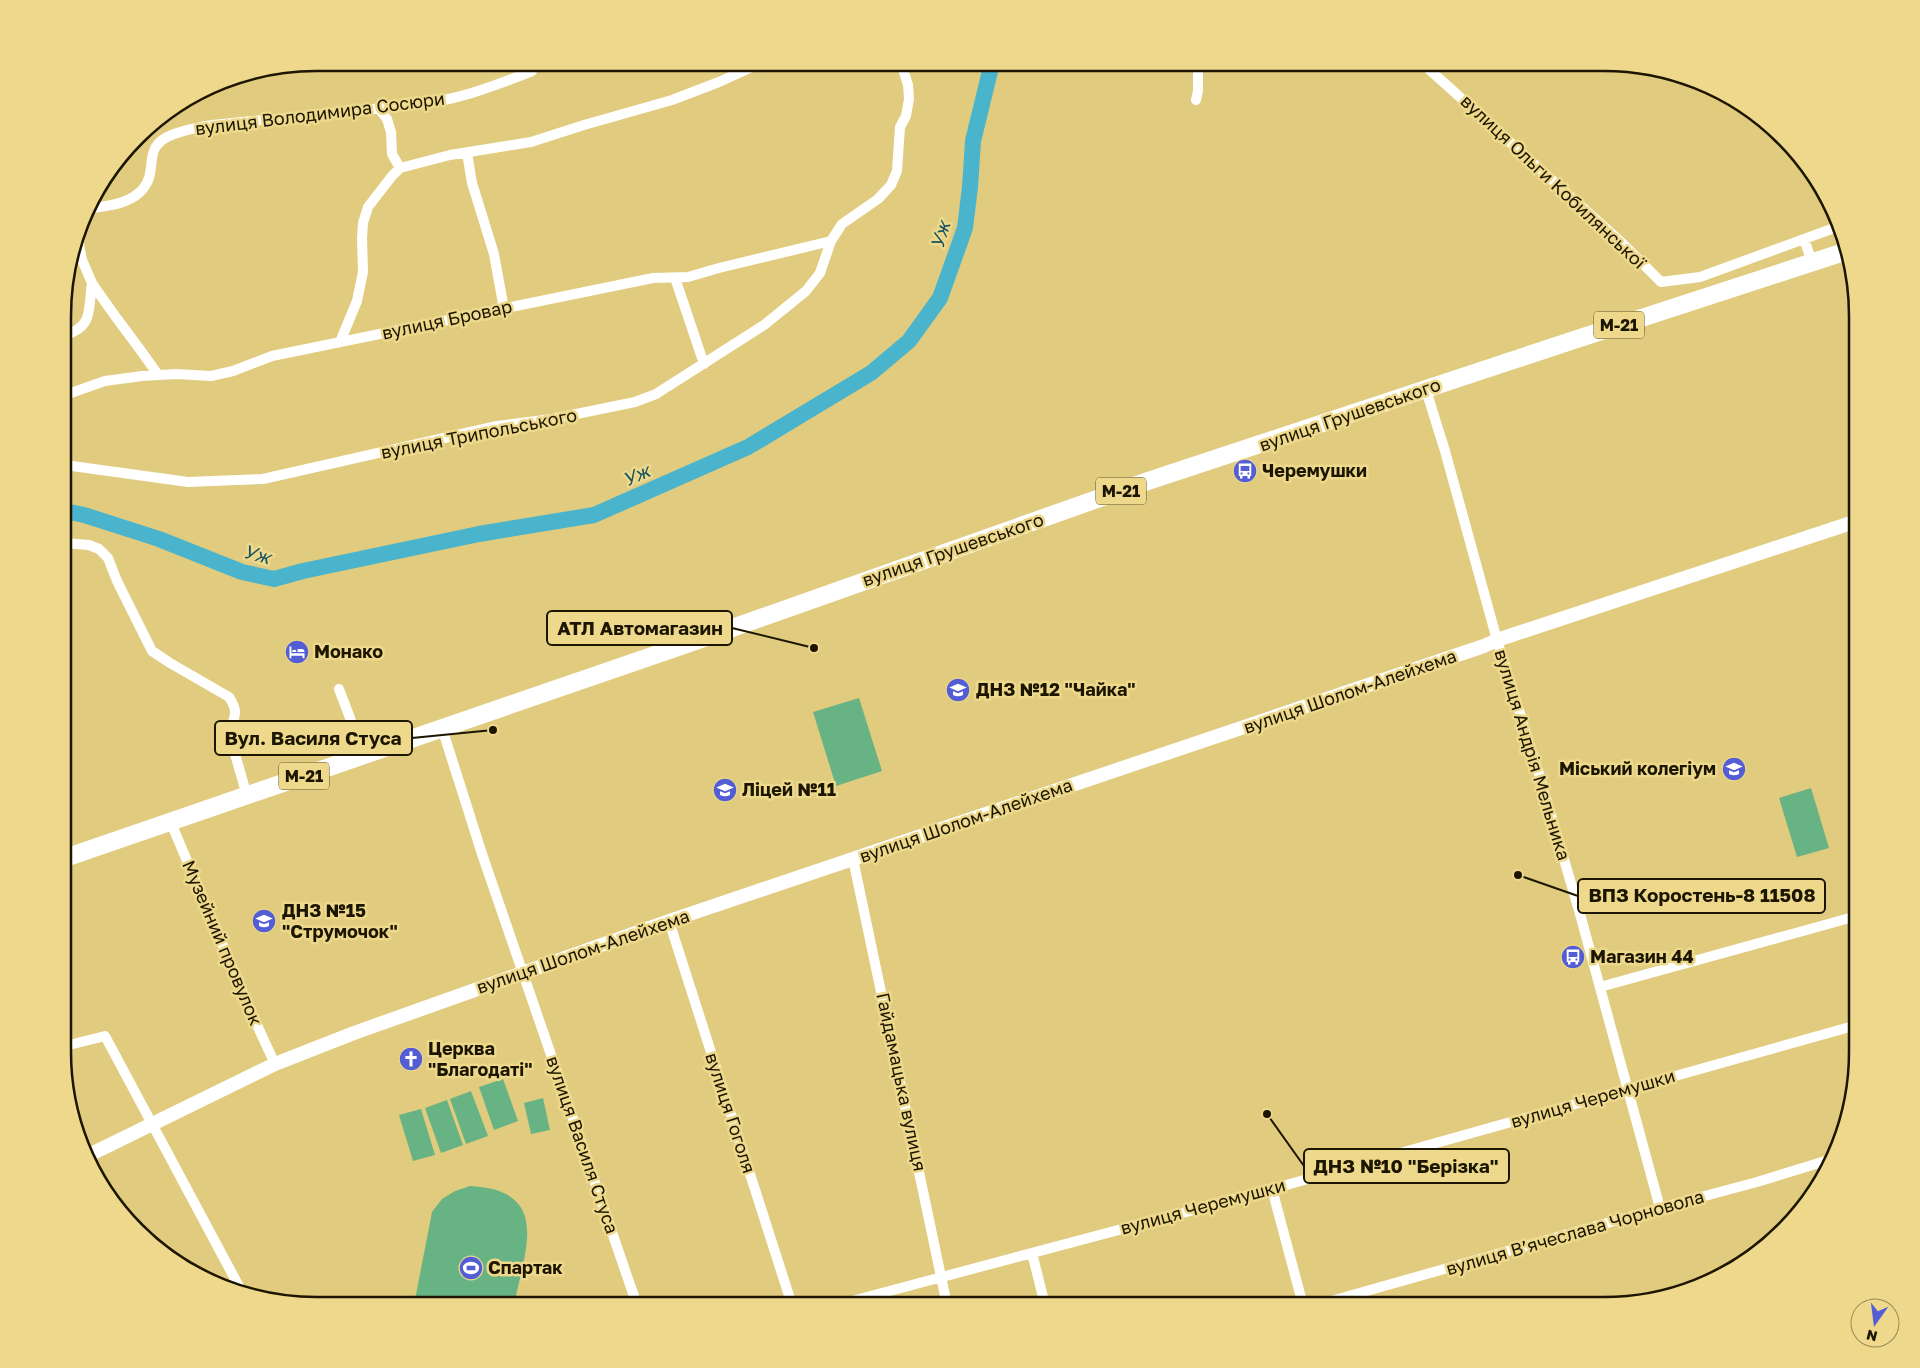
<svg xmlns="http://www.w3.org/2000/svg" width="1920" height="1368" viewBox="0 0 1920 1368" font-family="'Golos Text',sans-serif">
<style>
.green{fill:#68b384}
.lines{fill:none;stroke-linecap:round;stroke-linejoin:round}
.river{stroke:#49b4cc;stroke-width:16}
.minor{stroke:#fff;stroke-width:10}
.tertiary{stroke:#fff;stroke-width:14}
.trunk{stroke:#fff;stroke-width:18}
.labels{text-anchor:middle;stroke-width:5;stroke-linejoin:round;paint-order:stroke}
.shield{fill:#edd88b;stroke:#5b502a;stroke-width:1}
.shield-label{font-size:16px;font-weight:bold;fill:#1c1601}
.street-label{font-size:18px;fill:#1c1601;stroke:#edd88b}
.poi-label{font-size:18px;font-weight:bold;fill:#1c1601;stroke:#edd88b;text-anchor:start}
.water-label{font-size:19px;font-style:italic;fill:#175360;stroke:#edd88b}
.rim{fill:none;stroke:#1c1601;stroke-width:2.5}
.leader{fill:none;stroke:#1c1601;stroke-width:2}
.callout-dot{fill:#1c1601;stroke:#edd88b;stroke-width:2}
.callout{fill:#edd88b;stroke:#1c1601;stroke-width:2}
.callout-label{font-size:19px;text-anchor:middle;font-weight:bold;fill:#1c1601}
</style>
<rect width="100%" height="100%" fill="#e0cb7e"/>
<path class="green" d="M 859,698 L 882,771 L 836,786 L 813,712 Z
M 1811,788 L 1829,848 L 1797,857 L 1779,798 Z
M 503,1079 L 518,1121 L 494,1130 L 479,1087 Z
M 471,1091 L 488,1136 L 466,1144 L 450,1099 Z
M 543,1098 L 550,1130 L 531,1134 L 524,1103 Z
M 447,1100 L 463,1145 L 441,1153 L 425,1108 Z
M 421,1109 L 435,1155 L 413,1161 L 399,1115 Z
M 470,1186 C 552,1190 525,1250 514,1305 L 414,1305 L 432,1212 L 442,1199 L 455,1191 Z"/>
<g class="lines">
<path class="river" d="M 65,511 L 84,515 L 159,539 L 242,572 L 274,579 L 303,571 L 479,534 L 594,515 L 748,447 L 871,373 L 909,341 L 940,298 L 965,228 L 970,187 L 973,141 L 992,63"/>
<path class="minor" d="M 1422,63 L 1622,243 L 1661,282 L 1700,277 L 1837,227
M 1196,100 L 1198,91 L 1198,63
M 379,109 L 387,119 L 391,132 L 392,154 L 400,168
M 467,153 L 472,183 L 494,254 L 504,309
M 87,209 C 105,206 126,205 140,192 C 162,171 138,147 174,134 C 209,122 250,122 287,118 C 327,114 367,110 408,105 C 421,103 435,102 449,99 C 477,93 505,82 532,71 L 528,63
M 78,239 L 82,260 L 92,283
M 1804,239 L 1812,262
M 675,278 L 704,364
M 65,335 C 94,327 88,308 92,283 C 113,315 137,344 158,375
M 340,342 L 357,301 L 363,272 L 362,238 L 363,223 L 368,207 L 392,176 L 400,168 L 450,155 L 531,142 L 584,125 L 672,100 L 719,82 L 761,63
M 1426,390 L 1445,451 L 1497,640 L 1539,774 L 1580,914 L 1660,1208
M 65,395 L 105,381 L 142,376 L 176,374 L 211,376 L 233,371 L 272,356 L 653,278 L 688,277 L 719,268 L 831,241
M 65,465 L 188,482 L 263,479 L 497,426 L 552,419 L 635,402 L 656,394 L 764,325 L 806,291 L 820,273 L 831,241 L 842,224 L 878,199 L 891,185 L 897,171 L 900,127 L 906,116 L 909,99 L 908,85 L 901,63
M 65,543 L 89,545 L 99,549 L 108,558 L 117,581 L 152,651 L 170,663 L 229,697 C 239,712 235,716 229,733 L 247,796
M 339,689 L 350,718 L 361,756
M 442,728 L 482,854 L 637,1305
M 171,823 L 251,1012 L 275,1064
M 853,859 L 947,1305
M 669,921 L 792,1305
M 1600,987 L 1857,916
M 65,1046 L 105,1036 L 242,1292
M 1272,1189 L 1303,1305
M 1032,1253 L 1045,1305
M 837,1305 L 1272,1189 L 1857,1025
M 1317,1305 L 1660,1208 L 1757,1182 L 1832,1159"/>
<path class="tertiary" d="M 89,1155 L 275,1064 L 354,1033 L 669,921 L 1484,646 L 1497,640 L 1857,521"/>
<path class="trunk" d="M 65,858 L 684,645 L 1148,481 L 1574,340 L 1844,252"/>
</g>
<defs>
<g id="bus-disc" transform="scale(1.25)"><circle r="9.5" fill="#535ed4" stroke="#edd88b"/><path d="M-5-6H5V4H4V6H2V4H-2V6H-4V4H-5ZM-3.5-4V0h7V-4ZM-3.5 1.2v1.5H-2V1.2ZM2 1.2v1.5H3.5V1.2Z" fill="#fff"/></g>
<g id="hotel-disc" transform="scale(1.25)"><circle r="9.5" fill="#535ed4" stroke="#edd88b"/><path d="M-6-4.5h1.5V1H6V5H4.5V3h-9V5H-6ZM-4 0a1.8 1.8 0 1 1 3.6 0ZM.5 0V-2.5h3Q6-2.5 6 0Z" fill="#fff"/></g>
<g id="school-disc" transform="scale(1.25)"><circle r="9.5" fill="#535ed4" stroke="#edd88b"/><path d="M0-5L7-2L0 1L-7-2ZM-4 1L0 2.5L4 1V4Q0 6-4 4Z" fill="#fff"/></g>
<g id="church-disc" transform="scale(1.25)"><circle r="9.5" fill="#535ed4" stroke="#edd88b"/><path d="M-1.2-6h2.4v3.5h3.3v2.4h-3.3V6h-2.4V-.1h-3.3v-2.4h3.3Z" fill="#fff"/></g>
<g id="stadium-disc" transform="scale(1.25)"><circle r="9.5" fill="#535ed4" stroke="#edd88b"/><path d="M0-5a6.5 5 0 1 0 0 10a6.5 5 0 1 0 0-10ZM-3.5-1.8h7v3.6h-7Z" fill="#fff"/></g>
</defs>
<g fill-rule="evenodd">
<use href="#bus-disc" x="1245" y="471"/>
<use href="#hotel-disc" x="297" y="652"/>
<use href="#school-disc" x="958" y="690"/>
<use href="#school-disc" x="1734" y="769"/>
<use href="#school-disc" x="725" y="790"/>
<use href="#school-disc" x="264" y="921"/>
<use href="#bus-disc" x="1573" y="957"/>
<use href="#church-disc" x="411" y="1059"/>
<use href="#stadium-disc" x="471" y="1268"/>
</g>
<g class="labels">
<g class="shield">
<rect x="1594" y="311.5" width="50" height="27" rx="4"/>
<rect x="1096" y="477.5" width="50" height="27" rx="4"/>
<rect x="279" y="762.5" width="50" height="27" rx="4"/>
</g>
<g class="shield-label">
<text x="1619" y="331">М-21</text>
<text x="1121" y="497">М-21</text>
<text x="304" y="782">М-21</text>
</g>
<g class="street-label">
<text transform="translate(320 114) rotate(-7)" y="6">вулиця Володимира Сосюри</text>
<text transform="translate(1553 182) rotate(43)" y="6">вулиця Ольги Кобилянської</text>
<text transform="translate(447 320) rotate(-12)" y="6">вулиця Бровар</text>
<text transform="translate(1350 415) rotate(-19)" y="6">вулиця Грушевського</text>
<text transform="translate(479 434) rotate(-11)" y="6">вулиця Трипольського</text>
<text transform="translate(953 550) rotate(-19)" y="6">вулиця Грушевського</text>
<text transform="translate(1350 692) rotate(-19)" y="6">вулиця Шолом-Алейхема</text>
<text transform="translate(1532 755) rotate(73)" y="6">вулиця Андрія Мельника</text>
<text transform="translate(966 821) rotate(-19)" y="6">вулиця Шолом-Алейхема</text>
<text transform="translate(222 943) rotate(67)" y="6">Музейний провулок</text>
<text transform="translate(583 952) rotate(-19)" y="6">вулиця Шолом-Алейхема</text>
<text transform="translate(901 1082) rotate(78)" y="6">Гайдамацька вулиця</text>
<text transform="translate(1593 1099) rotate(-16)" y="6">вулиця Черемушки</text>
<text transform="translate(730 1113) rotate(72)" y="6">вулиця Гоголя</text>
<text transform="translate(582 1145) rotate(71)" y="6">вулиця Василя Стуса</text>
<text transform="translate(1203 1207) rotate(-15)" y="6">вулиця Черемушки</text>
<text transform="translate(1575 1233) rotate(-16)" y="6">вулиця Вʼячеслава Чорновола</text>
</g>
<g class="poi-label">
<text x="1262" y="477">Черемушки</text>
<text x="314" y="658">Монако</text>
<text x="976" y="696">ДНЗ №12 "Чайка"</text>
<text x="1716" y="775" text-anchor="end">Міський колегіум</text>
<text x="742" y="796">Ліцей №11</text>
<text x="282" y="917">ДНЗ №15<tspan x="282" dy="21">"Струмочок"</tspan></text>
<text x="1590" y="963">Магазин 44</text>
<text x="428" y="1055">Церква<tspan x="428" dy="21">"Благодаті"</tspan></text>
<text x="488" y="1274">Спартак</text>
</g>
<g class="water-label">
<text transform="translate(940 235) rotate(-73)" y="7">Уж</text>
<text transform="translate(636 475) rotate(-24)" y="7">Уж</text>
<text transform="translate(257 554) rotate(16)" y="7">Уж</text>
</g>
</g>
<path d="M0 0H1920V1368H0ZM316 71H1604A245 245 0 0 1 1849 316V1052A245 245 0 0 1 1604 1297H316A245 245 0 0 1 71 1052V316A245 245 0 0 1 316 71Z" fill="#edd88b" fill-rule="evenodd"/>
<path class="rim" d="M316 71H1604A245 245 0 0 1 1849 316V1052A245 245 0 0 1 1604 1297H316A245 245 0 0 1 71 1052V316A245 245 0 0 1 316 71Z"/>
<path class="leader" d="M814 648L732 628M493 730L412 738M1518 875L1578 896M1267 1114L1304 1166"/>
<g class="callout-dot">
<circle cx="814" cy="648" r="5"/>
<circle cx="493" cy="730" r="5"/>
<circle cx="1518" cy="875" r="5"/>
<circle cx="1267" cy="1114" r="5"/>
</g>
<g class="callout">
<rect x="547" y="611" width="185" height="34" rx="5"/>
<rect x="215" y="721" width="197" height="34" rx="5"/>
<rect x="1578" y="879" width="247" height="34" rx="5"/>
<rect x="1304" y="1149" width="205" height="34" rx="5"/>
</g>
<g class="callout-label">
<text x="640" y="635">АТЛ Автомагазин</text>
<text x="313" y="745">Вул. Василя Стуса</text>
<text x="1702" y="902">ВПЗ Коростень-8 11508</text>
<text x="1406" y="1173">ДНЗ №10 "Берізка"</text>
</g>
<g transform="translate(1875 1323) rotate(194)"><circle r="24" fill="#edd88b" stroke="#998a54"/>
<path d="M0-4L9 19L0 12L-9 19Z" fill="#535ed4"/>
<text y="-8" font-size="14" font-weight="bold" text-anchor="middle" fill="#1c1601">N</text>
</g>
</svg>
